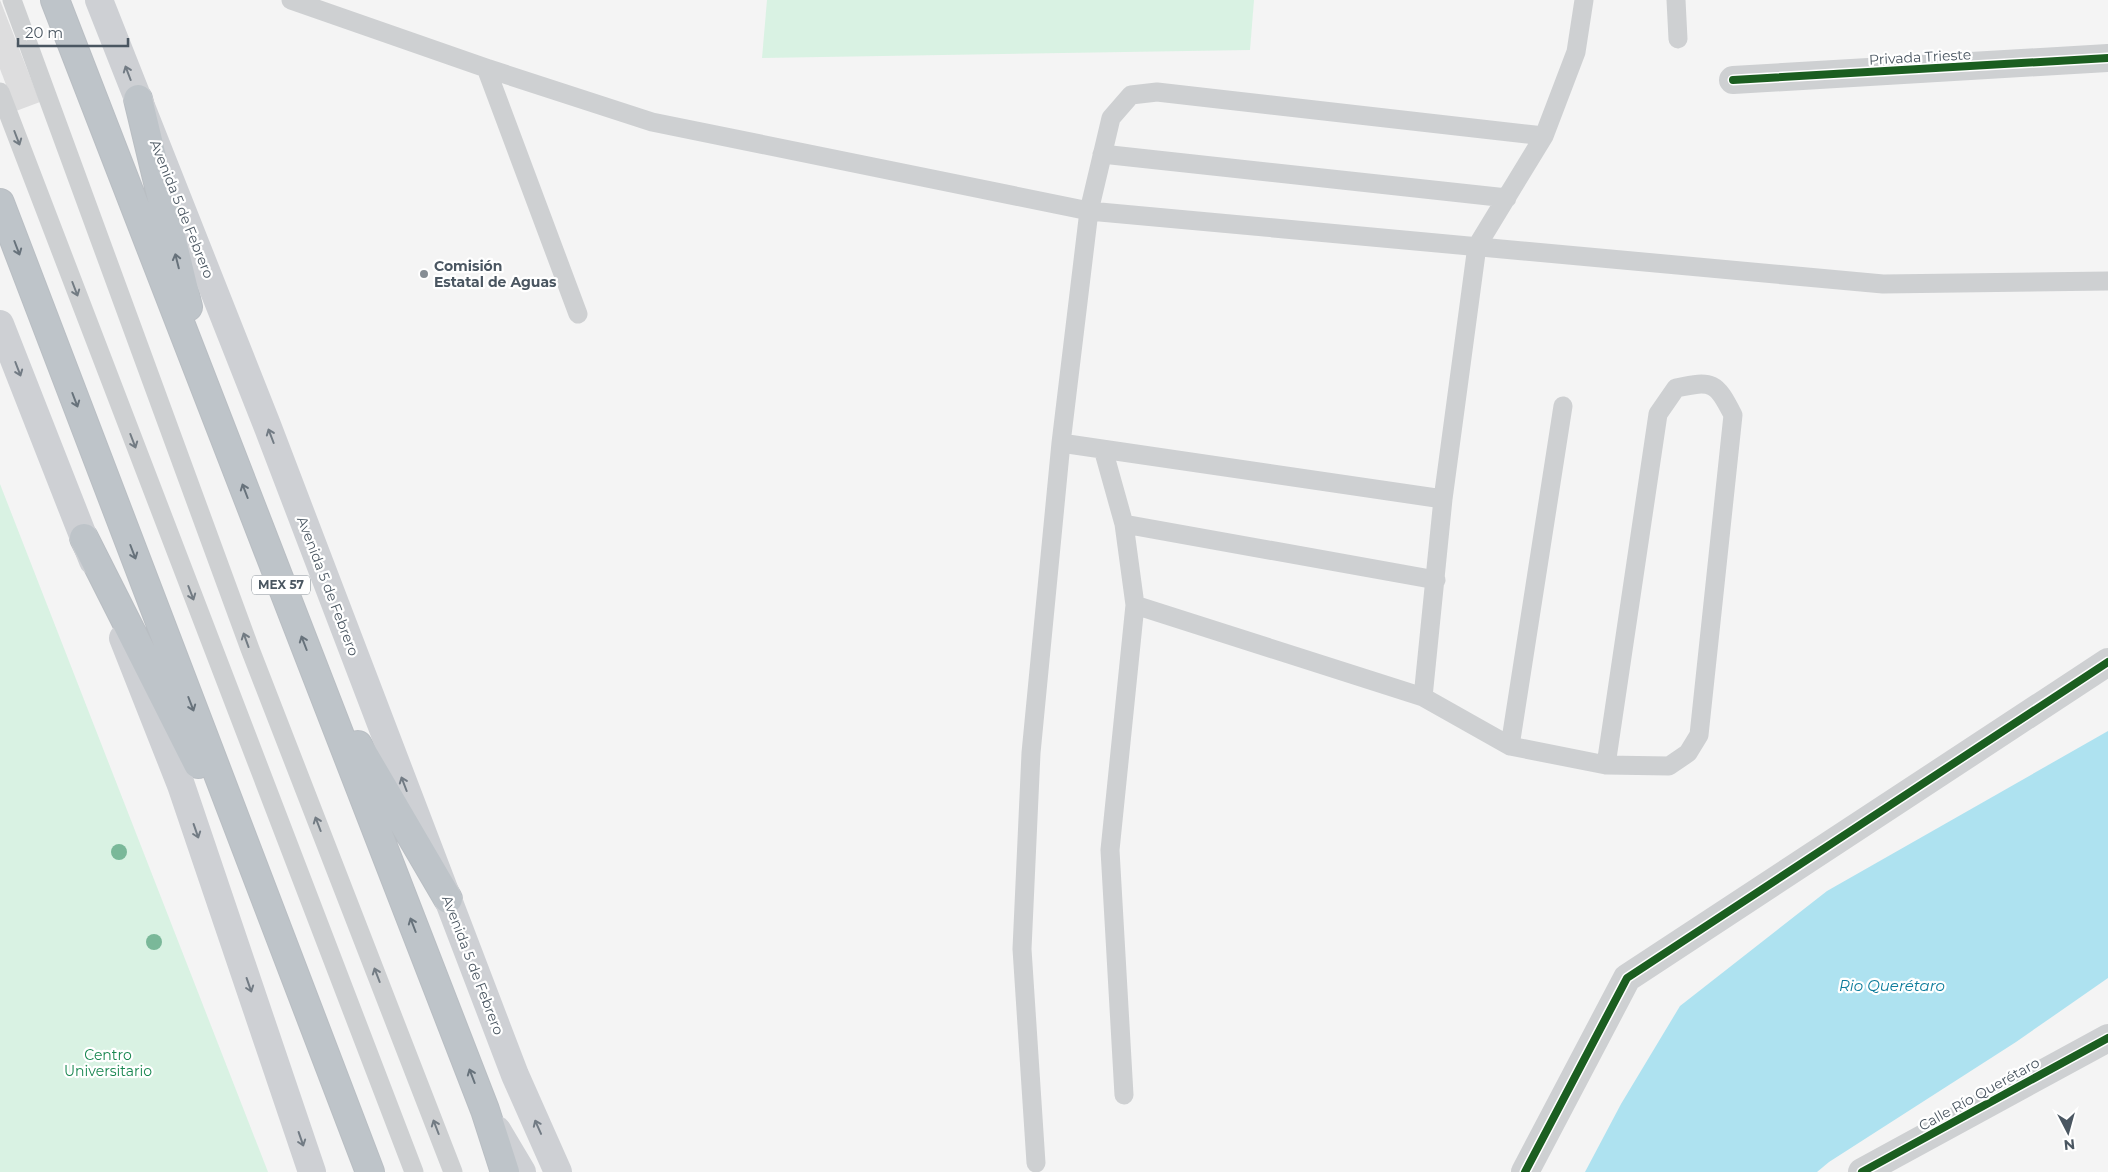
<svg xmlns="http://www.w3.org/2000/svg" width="2108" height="1172" viewBox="0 0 2108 1172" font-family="Montserrat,sans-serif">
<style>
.green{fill:#d9f2e3}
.water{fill:#aee2f0}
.building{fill:#ddddde}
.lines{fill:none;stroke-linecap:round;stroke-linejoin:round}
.highway-casing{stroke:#b9bec3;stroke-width:30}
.lane{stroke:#ced0d2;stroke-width:19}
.street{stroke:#ced0d2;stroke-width:28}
.secondary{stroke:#ced0d4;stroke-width:28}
.highway{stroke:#bec4c9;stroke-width:28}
.cycleway-casing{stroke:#fff;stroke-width:11}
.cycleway{stroke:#1b5e20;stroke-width:8}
.tree{fill:#7ab899}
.oneway{stroke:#727b84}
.oneway2{stroke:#727b83}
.oneway3{stroke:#67727b}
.poi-dot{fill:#868d94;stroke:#fff;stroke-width:2}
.labels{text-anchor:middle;stroke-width:4.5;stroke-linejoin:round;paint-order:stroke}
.shield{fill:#fff;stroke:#808990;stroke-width:1}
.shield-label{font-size:12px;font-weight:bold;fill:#4a5661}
.street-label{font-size:14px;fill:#4a5661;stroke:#fff}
.poi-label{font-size:14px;font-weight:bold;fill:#4a5661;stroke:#fff;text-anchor:start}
.park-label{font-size:14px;fill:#17864f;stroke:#fff}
.water-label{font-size:15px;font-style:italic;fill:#0c7c9b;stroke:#fff}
</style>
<rect width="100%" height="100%" fill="#f4f4f4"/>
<path class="green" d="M 767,0 L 1254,0 L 1250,50 L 762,58 Z
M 0,484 L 268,1172 L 0,1172 Z"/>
<path class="water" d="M 2108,731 L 2108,978 L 2016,1042 L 1829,1162 L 1817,1172 L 1585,1172 L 1621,1104 L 1680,1006 L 1827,891 Z"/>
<path class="building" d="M 0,0 L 40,102 L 16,111 L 0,69 Z"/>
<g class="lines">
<g class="highway-casing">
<path id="highway" d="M 55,0 L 485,1110 L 505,1172
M 138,99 L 188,307
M 0,203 L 370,1172
M 84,538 L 198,764
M 358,745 L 448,899"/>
</g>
<path class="lane" d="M 12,0 L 250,649 L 453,1172
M 291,0 L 486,68 L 652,122 L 1089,211 L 1883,284 L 2108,281
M 1676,0 L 1678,39
M 486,68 L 578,314
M 0,92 L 414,1172
M 1102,154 L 1507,198
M 1061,443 L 1443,499
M 1103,449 L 1124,524 L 1135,605 L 1110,850 L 1124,1095
M 1124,524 L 1436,580
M 1135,605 L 1423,697 L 1510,746 L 1606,765 L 1669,766 L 1688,753 L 1699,735 L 1733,415 C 1716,382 1713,380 1676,388 L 1658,414 L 1606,765
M 1423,697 L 1443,499 L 1477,246 L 1544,136 L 1576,52 L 1584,0
M 1510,746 L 1563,406
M 1036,1163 L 1022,949 L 1031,753 L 1061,443 L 1089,211 L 1111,118 L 1131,95 L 1157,92 L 1544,136"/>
<path class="street" d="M 1733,80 L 2108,58
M 1525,1172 L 1627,978 L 2108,662
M 1862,1172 L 2108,1038"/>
<path class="secondary" d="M 99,0 L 267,425 L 515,1075 L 558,1172
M 0,324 L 93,561
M 123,638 L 181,785 L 312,1172
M 497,1130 L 522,1172"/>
<use href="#highway" class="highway"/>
<g class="cycleway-casing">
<path id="cycleway" d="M 1733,80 L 2108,58
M 1525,1172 L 1627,978 L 2108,662
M 1862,1172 L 2108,1038"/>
</g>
<use href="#cycleway" class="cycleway"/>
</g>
<g class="tree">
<circle cx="119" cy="852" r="8"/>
<circle cx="154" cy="942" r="8"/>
</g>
<defs><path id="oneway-shaft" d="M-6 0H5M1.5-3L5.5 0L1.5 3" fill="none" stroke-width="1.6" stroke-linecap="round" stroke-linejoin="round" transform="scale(1.25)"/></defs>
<g class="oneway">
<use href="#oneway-shaft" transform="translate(128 73) rotate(-111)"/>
<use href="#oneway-shaft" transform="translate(18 369) rotate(69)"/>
<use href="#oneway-shaft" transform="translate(271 436) rotate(-111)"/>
<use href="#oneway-shaft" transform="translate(404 784) rotate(-111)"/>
<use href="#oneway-shaft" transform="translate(196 831) rotate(71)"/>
<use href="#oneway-shaft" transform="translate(249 985) rotate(71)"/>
<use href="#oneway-shaft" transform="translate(538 1127) rotate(-114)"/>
<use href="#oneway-shaft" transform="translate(301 1139) rotate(71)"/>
</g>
<g class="oneway2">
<use href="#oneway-shaft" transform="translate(17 138) rotate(69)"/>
<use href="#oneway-shaft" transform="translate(75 289) rotate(69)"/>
<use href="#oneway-shaft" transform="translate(133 441) rotate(69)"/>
<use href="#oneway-shaft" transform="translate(191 593) rotate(69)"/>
<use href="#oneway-shaft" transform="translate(246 640) rotate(-110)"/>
<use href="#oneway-shaft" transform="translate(318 824) rotate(-111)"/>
<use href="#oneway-shaft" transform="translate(377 975) rotate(-111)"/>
<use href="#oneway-shaft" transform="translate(436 1127) rotate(-111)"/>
</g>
<g class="oneway3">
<use href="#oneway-shaft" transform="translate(17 248) rotate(69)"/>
<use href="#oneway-shaft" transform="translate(177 261) rotate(-104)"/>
<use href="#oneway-shaft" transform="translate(75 400) rotate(69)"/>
<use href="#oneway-shaft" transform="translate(245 491) rotate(-111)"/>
<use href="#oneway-shaft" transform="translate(133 552) rotate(69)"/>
<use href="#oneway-shaft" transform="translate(304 643) rotate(-111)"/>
<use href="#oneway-shaft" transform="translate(191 704) rotate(69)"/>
<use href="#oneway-shaft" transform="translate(413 925) rotate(-111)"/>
<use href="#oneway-shaft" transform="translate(472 1076) rotate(-111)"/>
</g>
<circle class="poi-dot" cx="424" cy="274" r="5"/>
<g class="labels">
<rect class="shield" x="252" y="575.5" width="58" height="19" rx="4"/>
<g class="shield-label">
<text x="281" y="589">MEX 57</text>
</g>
<g class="street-label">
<text transform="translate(1920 57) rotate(-3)" y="5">Privada Trieste</text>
<text transform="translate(182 209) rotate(68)" y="5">Avenida 5 de Febrero</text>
<text transform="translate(328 586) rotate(69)" y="5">Avenida 5 de Febrero</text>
<text transform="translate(473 965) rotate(69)" y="5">Avenida 5 de Febrero</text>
<text transform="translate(1979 1094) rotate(-29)" y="5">Calle Río Querétaro</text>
</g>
<g class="poi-label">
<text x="434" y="271">Comisión<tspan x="434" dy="16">Estatal de Aguas</tspan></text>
</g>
<g class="park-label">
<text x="108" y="1060">Centro<tspan x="108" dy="16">Universitario</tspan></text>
</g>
<g class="water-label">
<text x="1892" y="991">Rio Querétaro</text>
</g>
</g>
<g transform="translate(2068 1132) rotate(174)" stroke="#ffffff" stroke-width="4" paint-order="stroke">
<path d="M0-4L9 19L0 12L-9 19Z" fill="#4a5661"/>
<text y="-8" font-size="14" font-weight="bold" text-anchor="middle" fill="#4a5661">N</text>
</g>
<path d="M18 38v8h110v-8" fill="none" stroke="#4a5661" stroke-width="2.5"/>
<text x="25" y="38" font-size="15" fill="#4a5661" stroke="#ffffff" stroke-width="4" paint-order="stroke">20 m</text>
</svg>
